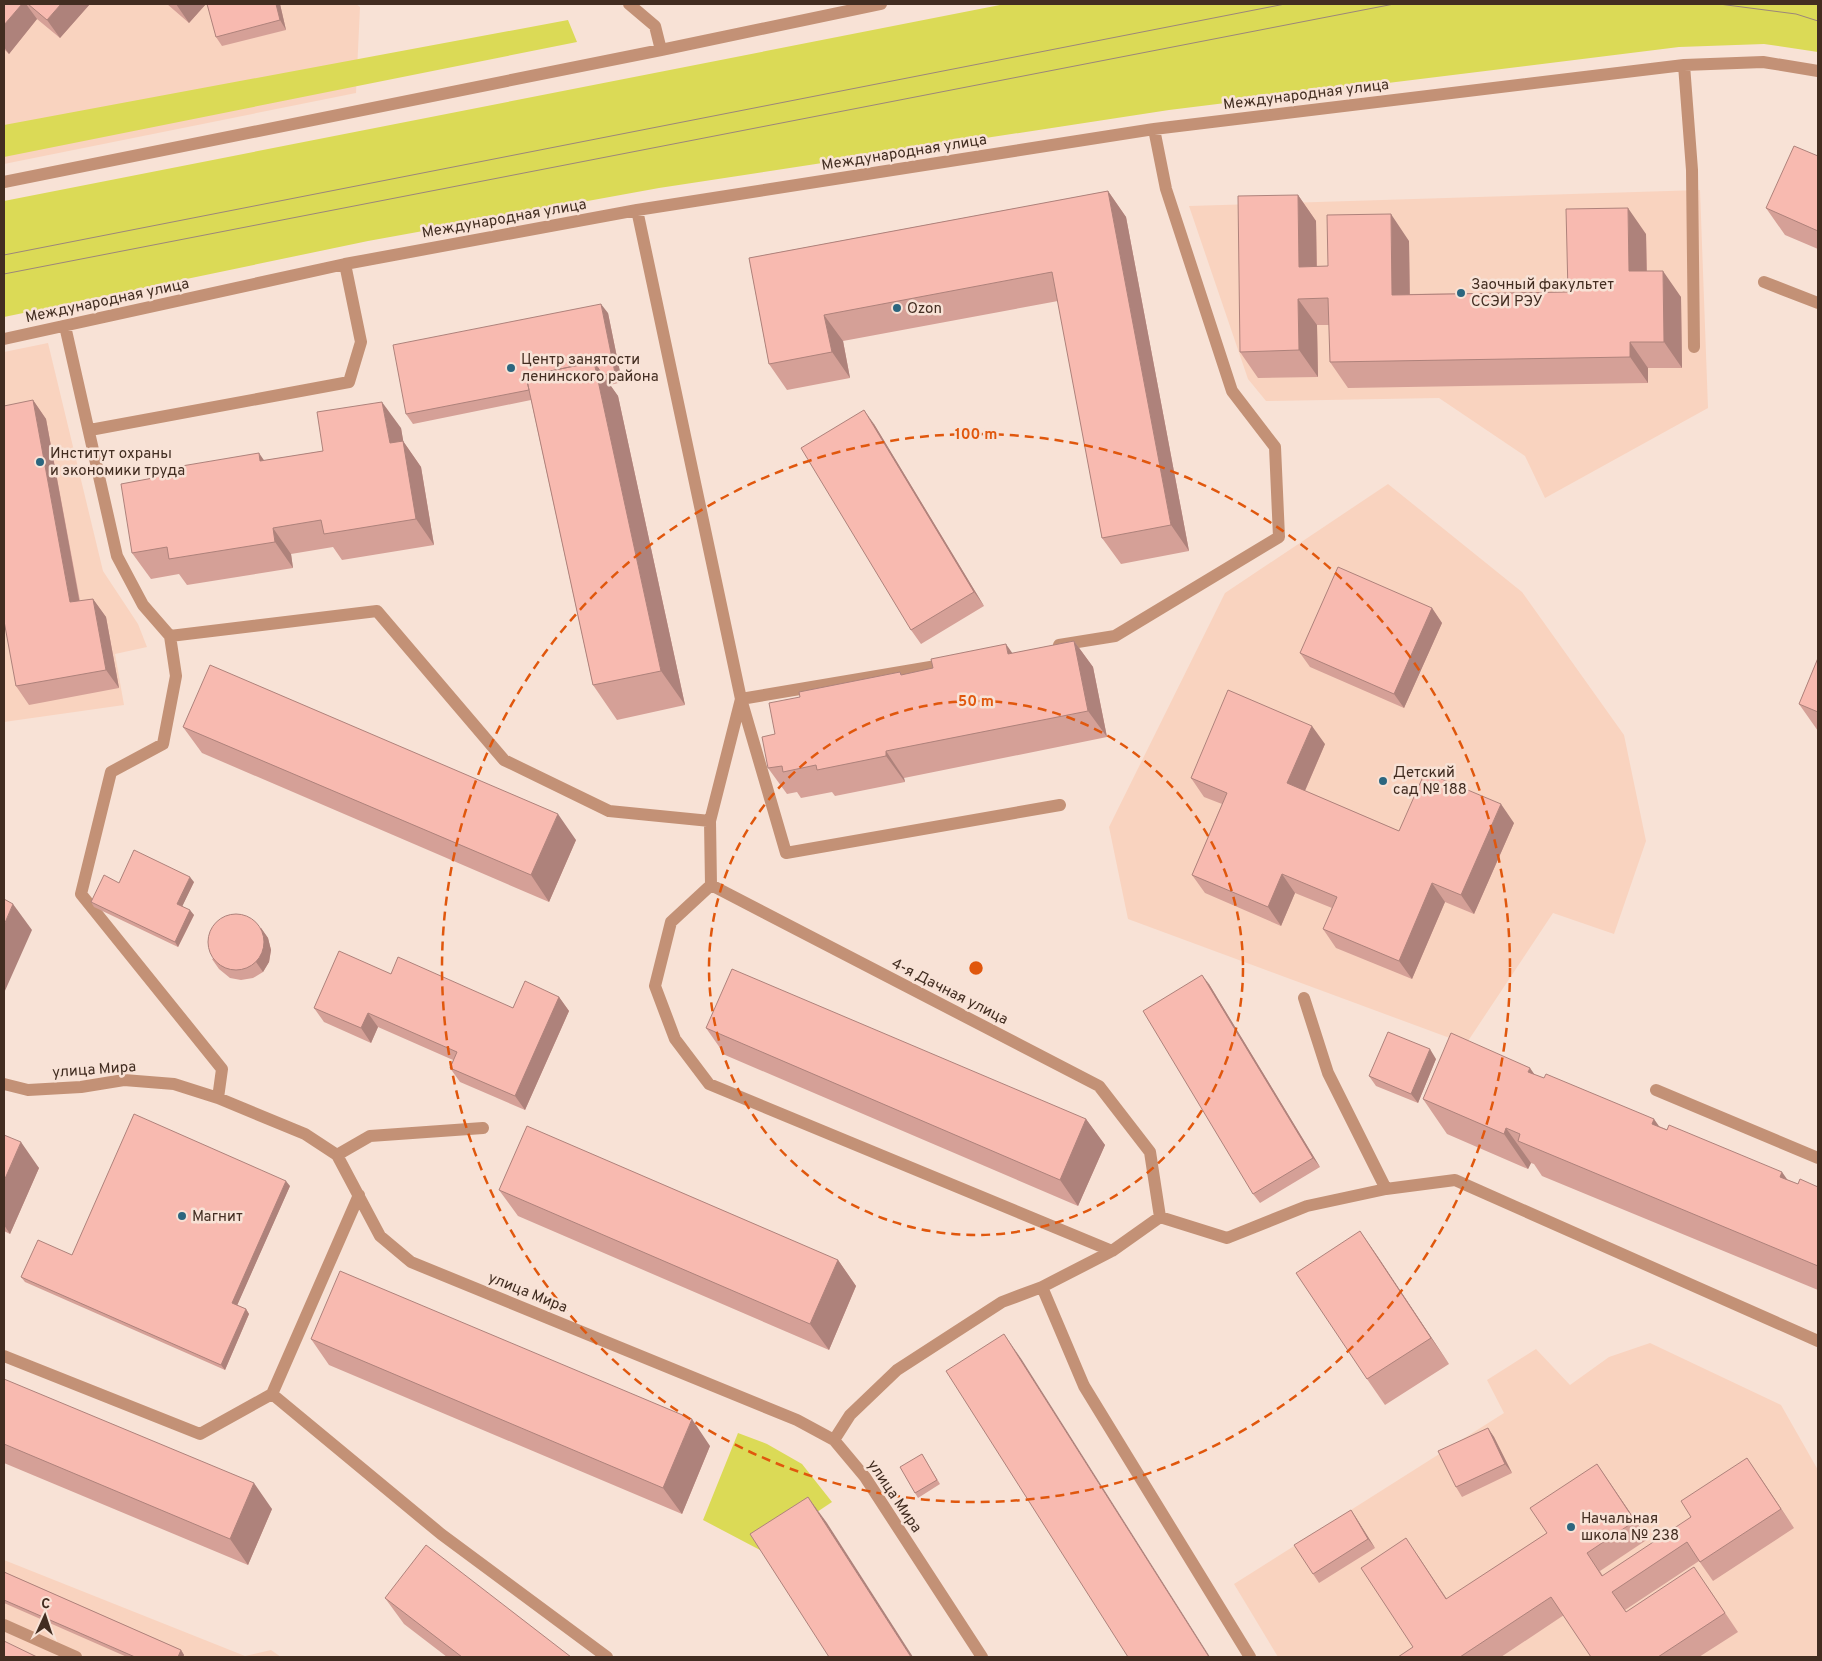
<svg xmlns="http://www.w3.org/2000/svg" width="1822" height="1661" viewBox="0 0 1822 1661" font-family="Overpass,sans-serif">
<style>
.built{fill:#f9d3bf}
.green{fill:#dbda56}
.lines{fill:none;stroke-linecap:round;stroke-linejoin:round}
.minor{stroke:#c39176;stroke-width:12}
.tram{stroke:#9c867a;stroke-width:1}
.wall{fill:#d5a097}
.shaded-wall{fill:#ae827b}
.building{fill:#f8bab0;stroke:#ae827b}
.ring{fill:none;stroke:#e0570d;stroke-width:2.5;stroke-dasharray:9 6}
.poi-dot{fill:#2c667f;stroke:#f8e2d6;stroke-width:2}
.labels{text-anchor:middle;stroke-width:5;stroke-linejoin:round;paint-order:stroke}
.street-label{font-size:15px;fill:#422d21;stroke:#f8e2d6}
.poi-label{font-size:15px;fill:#422d21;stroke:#f8e2d6;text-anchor:start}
.centre{fill:#e0570d;stroke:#f8e2d6;stroke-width:2.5}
.ring-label{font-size:15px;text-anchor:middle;font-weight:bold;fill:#e0570d;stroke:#f8e2d6;stroke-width:5;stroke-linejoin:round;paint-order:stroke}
</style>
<rect width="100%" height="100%" fill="#f8e2d6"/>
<path class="built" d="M 4,4 L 356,4 L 360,7 L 356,93 L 4,164 Z
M 1700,190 L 1708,408 L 1545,498 L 1525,456 L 1439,398 L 1266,401 L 1248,379 L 1189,206 Z
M 48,343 L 103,571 L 138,624 L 147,647 L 115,654 L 124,705 L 4,722 L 4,352 Z
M 1388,484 L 1522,592 L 1624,735 L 1646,841 L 1614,934 L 1553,913 L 1466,1044 L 1128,919 L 1109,827 L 1225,593 Z
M 1650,1343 L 1781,1405 L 1818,1470 L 1818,1657 L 1278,1657 L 1234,1584 L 1504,1413 L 1487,1380 L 1536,1349 L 1570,1385 L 1609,1357 Z
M 4,1560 L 245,1656 L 271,1650 L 281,1657 L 4,1657 Z"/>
<path class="green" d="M 1005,4 L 1818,4 L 1818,52 L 1764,44 L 1679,47 L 1169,110 L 659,188 L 368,241 L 4,317 L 4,201 Z
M 568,20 L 577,42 L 4,157 L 4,125 Z
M 738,1433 L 767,1444 L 802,1464 L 832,1502 L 760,1550 L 703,1520 Z"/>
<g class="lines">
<path class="minor" d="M 629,4 L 655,26 L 661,50
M 1684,65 L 1692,170 L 1694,347
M 4,182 L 661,50 L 881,4
M 637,210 L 741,699 L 786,853 L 1060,805
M 1764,282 L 1818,303
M 65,326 L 117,556 L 143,605 L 170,636 L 377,611 L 504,760 L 609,811 L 710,821
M 4,339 L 345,264 L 637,210 L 1154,129 L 1684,65 L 1763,62 L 1818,71
M 90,430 L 349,382 L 361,342 L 345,264
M 170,636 L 176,676 L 163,744 L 111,772 L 81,894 L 222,1069 L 218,1098
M 1059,645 L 1115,636 L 1279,537 L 1275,447 L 1232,391 L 1166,189 L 1154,129
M 741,699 L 948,664
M 741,699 L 710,821 L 711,885 L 1099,1086 L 1150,1152 L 1160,1217
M 711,885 L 671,922 L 655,986 L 675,1039 L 709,1084 L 1112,1251
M 1304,998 L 1328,1073 L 1386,1189
M 4,1084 L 28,1090 L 81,1087 L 124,1080 L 174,1084 L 218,1098 L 305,1134 L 337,1155 L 380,1236 L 411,1262 L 797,1420 L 834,1440 L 865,1477 L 982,1657
M 1656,1090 L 1818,1158
M 337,1155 L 370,1136 L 483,1128
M 1042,1287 L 1084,1386 L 1250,1657
M 4,1356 L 200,1434 L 272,1394 L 441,1534 L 607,1657
M 272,1394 L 359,1195
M 834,1440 L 850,1415 L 897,1370 L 1002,1302 L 1042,1287 L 1112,1251 L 1160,1217 L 1227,1238 L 1307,1206 L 1386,1189 L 1455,1180 L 1818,1341
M 4,1625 L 76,1657"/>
<path class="tram" d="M 1719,4 L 1796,14 L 1818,21
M 4,255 L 1285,4
M 4,274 L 1394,4"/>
</g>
<path class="wall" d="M 4,4 L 90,4 L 60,38 L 37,19 L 9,54 L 4,49 Z
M 167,4 L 206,4 L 189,23 Z
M 207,4 L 280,4 L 286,30 L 222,46 L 216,37 Z
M 1818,156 L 1818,249 L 1785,235 L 1766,208 Z
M 1108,191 L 1126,217 L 1189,551 L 1121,564 L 1102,538 L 1058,301 L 843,341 L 850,378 L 787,390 L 769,364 L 749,258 Z
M 1298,195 L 1316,221 L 1317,267 L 1328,266 L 1409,241 L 1410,294 L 1568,292 L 1646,234 L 1647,271 L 1681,297 L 1682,368 L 1648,368 L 1648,383 L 1348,388 L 1330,362 L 1329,325 L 1317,325 L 1318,377 L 1258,378 L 1240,352 Z
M 608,313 L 622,382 L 610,385 L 618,396 L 685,705 L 617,720 L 593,685 L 531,400 L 413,424 L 406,414 Z
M 33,400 L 46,419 L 80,601 L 93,599 L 106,617 L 119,688 L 29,705 L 16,686 Z
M 874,424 L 984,606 L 921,644 L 911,630 Z
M 401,428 L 403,441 L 421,467 L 434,545 L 342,560 L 333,547 L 291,554 L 293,568 L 187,585 L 179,574 L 151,579 L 132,553 L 153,478 L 323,451 Z
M 1432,608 L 1442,623 L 1404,708 L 1310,667 L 1300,653 Z
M 1074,641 L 1093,667 L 1107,737 L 904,778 L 905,782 L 835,796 L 832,792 L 801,798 L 797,792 L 787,794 L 768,768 L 775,734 L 800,697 L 900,672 L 902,675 Z
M 1818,658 L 1818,731 L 1799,704 Z
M 183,727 L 576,840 L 549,902 L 202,753 Z
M 1325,744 L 1305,791 L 1399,831 L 1514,823 L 1474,914 L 1445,902 L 1412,979 L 1336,948 L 1323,929 L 1332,908 L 1295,893 L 1281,926 L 1205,893 L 1192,875 L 1222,804 L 1204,797 L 1191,778 Z
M 194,882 L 182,906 L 194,915 L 178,947 L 94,907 L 91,902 L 119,883 Z
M 261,928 L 268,938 L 271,950 L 269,962 L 263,972 L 253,978 L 241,980 L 230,978 L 219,969 L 212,959 Z
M 391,974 L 513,1008 L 559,997 L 569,1011 L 525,1110 L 460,1082 L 450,1068 L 453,1060 L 378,1027 L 371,1043 L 324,1022 L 314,1008 Z
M 1209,984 L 1320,1167 L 1260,1203 L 1253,1194 Z
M 706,1028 L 1086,1119 L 1105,1145 L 1078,1206 L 725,1055 Z
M 1436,1059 L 1418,1103 L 1376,1086 L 1369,1076 Z
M 1536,1075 L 1798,1184 L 1818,1187 L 1818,1290 L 1542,1176 L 1534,1164 L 1531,1163 L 1528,1169 L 1447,1134 L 1423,1099 Z
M 4,1135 L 39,1168 L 10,1234 L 4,1231 Z
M 290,1186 L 237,1305 L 246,1309 L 249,1314 L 225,1370 L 25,1282 L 21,1277 L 72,1255 Z
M 499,1190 L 838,1260 L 856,1286 L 829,1350 L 518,1216 Z
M 1360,1231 L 1378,1257 L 1449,1364 L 1385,1405 L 1367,1379 Z
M 311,1339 L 710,1446 L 682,1514 L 329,1365 Z
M 4,1379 L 272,1509 L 248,1565 L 4,1463 Z
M 1488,1428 L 1494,1437 L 1512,1473 L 1462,1497 L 1456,1487 Z
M 922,1454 L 940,1484 L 918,1498 L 915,1493 Z
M 1597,1464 L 1648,1539 L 1600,1571 L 1603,1576 L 1760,1477 L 1794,1528 L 1713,1581 L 1699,1561 L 1625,1610 L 1626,1612 L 1707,1586 L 1738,1632 L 1699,1657 L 1591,1657 L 1564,1615 L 1501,1657 L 1398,1657 L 1413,1647 L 1418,1556 L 1447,1599 L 1547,1533 Z
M 1351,1510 L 1375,1548 L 1319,1583 L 1313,1574 Z
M 4,1572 L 181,1650 L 184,1655 L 183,1657 L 127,1657 L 4,1603 Z
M 385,1598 L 571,1657 L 447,1657 L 404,1624 Z"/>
<path class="shaded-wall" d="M 22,4 L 26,4 L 37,19 L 9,54 L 4,47 L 4,25 Z
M 61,4 L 90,4 L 60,38 L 47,20 Z
M 176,4 L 206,4 L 189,23 Z
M 276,4 L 280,4 L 286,30 L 280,20 Z
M 1108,191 L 1126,217 L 1189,551 L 1171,525 Z
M 1298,195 L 1316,221 L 1317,293 L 1299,267 Z
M 1628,208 L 1646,234 L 1647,298 L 1629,271 Z
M 1391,214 L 1409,241 L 1410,321 L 1392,295 Z
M 1663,271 L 1681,297 L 1682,368 L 1664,342 Z
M 1298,299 L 1317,325 L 1318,377 L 1299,350 Z
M 601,304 L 608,313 L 622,382 L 615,373 Z
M 824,315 L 843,341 L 850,378 L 832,352 Z
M 1630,342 L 1648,368 L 1648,383 L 1630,357 Z
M 594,362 L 618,396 L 685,705 L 661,671 Z
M 33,400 L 46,419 L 83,621 L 70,602 Z
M 382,402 L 401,428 L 404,445 L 403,441 L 421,467 L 434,545 L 416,519 L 390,443 Z
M 864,410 L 874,424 L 984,606 L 974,592 Z
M 259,453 L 277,479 L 260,461 Z
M 273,528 L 291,554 L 293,568 L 275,542 Z
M 93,599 L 106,617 L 119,688 L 106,670 Z
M 1432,608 L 1442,623 L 1404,708 L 1394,694 Z
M 1074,641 L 1093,667 L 1107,737 L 1088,711 Z
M 1006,644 L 1024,670 L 1008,654 Z
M 1312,726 L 1325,744 L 1300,802 L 1287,783 Z
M 886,751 L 904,778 L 905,782 L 886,756 Z
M 1501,804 L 1514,823 L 1474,914 L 1461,895 Z
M 558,814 L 576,840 L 549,902 L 531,875 Z
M 1282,874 L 1295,893 L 1281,926 L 1268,907 Z
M 190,877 L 194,882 L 181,909 L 177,904 Z
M 1432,883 L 1445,902 L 1412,979 L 1399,961 Z
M 13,904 L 32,930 L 4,993 L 4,925 Z
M 190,910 L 194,915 L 178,947 L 175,942 Z
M 261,928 L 268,938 L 271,950 L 269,962 L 263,972 L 256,962 Z
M 1202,975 L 1209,984 L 1320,1167 L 1313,1158 Z
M 559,997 L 569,1011 L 525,1110 L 515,1096 Z
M 368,1013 L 378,1027 L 371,1043 L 361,1028 Z
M 1430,1049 L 1436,1059 L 1418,1103 L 1411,1094 Z
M 1530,1068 L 1554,1102 L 1528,1072 Z
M 1086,1119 L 1105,1145 L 1078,1206 L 1060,1180 Z
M 1654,1119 L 1678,1153 L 1652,1124 Z
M 1506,1128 L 1531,1163 L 1528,1169 L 1504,1134 Z
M 21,1142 L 39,1168 L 10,1234 L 4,1225 L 4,1181 Z
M 1782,1172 L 1806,1206 L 1780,1177 Z
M 286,1181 L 290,1186 L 236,1308 L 232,1303 Z
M 1360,1231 L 1378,1257 L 1449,1364 L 1431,1338 Z
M 838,1260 L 856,1286 L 829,1350 L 810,1324 Z
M 246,1309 L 249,1314 L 225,1370 L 221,1365 Z
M 1004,1334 L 1022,1360 L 1210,1657 L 1209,1657 Z
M 692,1419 L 710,1446 L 682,1514 L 663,1488 Z
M 1488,1428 L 1494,1437 L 1512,1473 L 1505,1464 Z
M 1747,1458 L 1760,1477 L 1794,1528 L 1781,1509 Z
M 1597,1464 L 1610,1483 L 1648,1539 L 1635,1521 Z
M 254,1483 L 272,1509 L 248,1565 L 230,1539 Z
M 808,1497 L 827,1523 L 913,1657 L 911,1657 Z
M 1351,1510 L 1357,1519 L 1375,1548 L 1368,1539 Z
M 1406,1538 L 1418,1556 L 1459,1618 L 1446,1599 Z
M 181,1650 L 184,1655 L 183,1657 L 178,1657 Z"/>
<path class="building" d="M 4,4 L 22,4 L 4,25 Z
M 28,4 L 61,4 L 47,20 Z
M 207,4 L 276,4 L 280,20 L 216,37 Z
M 1794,146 L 1818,156 L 1818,231 L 1766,208 Z
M 1108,191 L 1171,525 L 1102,538 L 1052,272 L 824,315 L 832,352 L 769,364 L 749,258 Z
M 1298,195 L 1299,267 L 1328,266 L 1327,215 L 1391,214 L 1392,295 L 1568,292 L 1566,209 L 1628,208 L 1629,271 L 1663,271 L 1664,342 L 1630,342 L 1630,357 L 1330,362 L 1328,298 L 1298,299 L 1299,350 L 1240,352 L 1238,196 Z
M 601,304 L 615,373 L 603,375 L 594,362 L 526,376 L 529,390 L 406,414 L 393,345 Z
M 594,362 L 661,671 L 593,685 L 526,376 Z
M 33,400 L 70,602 L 93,599 L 106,670 L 16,686 L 4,621 L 4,406 Z
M 382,402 L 390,443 L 403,441 L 416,519 L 324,534 L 321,520 L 273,528 L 275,542 L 169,559 L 167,547 L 132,553 L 121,484 L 153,478 L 152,471 L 259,453 L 260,461 L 323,451 L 317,412 Z
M 864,410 L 974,592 L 911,630 L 801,448 Z
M 1338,567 L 1432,608 L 1394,694 L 1300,653 Z
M 1074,641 L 1088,711 L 886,751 L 886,756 L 817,770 L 816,765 L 783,772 L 782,766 L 768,768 L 762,737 L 775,734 L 769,703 L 800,697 L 799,692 L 900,672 L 901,675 L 933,668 L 931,659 L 1006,644 L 1008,654 Z
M 1818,658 L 1818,712 L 1799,704 Z
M 210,665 L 558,814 L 531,875 L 183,727 Z
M 1228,690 L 1312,726 L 1287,783 L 1399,831 L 1425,772 L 1501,804 L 1461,895 L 1432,883 L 1399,961 L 1323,929 L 1337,897 L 1282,874 L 1268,907 L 1192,875 L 1227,793 L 1191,778 Z
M 134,850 L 190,877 L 177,904 L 190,910 L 175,942 L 91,902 L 104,875 L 119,883 Z
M 4,899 L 13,904 L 4,925 Z
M208 942a28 28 0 1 1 56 0a28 28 0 1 1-56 0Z
M 339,951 L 391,974 L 398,957 L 513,1008 L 525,981 L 559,997 L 515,1096 L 450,1068 L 457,1052 L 368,1013 L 361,1028 L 314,1008 Z
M 732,969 L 1086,1119 L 1060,1180 L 706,1028 Z
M 1202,975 L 1313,1158 L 1253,1194 L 1143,1011 Z
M 1388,1032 L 1430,1049 L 1411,1094 L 1369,1076 Z
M 1451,1033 L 1530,1068 L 1528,1072 L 1544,1078 L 1546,1074 L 1654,1119 L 1652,1124 L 1667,1130 L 1669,1125 L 1782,1172 L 1780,1177 L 1798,1184 L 1800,1179 L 1818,1187 L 1818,1266 L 1518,1141 L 1520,1134 L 1506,1128 L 1504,1134 L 1423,1099 Z
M 134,1114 L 286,1181 L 232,1303 L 246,1309 L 221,1365 L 21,1277 L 38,1240 L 72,1255 Z
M 527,1126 L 838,1260 L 810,1324 L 499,1190 Z
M 4,1135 L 21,1142 L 4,1181 Z
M 1360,1231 L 1431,1338 L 1367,1379 L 1296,1273 Z
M 340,1271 L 692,1419 L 663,1488 L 311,1339 Z
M 1004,1334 L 1209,1657 L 1128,1657 L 946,1371 Z
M 4,1379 L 254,1483 L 230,1539 L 4,1444 Z
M 1488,1428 L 1505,1464 L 1456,1487 L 1438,1451 Z
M 922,1454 L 937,1480 L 915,1493 L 900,1467 Z
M 1747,1458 L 1781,1509 L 1700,1562 L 1687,1542 L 1612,1592 L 1626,1612 L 1694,1567 L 1725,1613 L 1658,1657 L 1591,1657 L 1551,1597 L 1460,1657 L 1398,1657 L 1413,1647 L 1361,1568 L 1406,1538 L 1446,1599 L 1547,1533 L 1530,1508 L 1597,1464 L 1635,1521 L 1587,1553 L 1602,1576 L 1691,1517 L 1681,1501 Z
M 808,1497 L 911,1657 L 829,1657 L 750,1534 Z
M 1351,1510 L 1368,1539 L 1313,1574 L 1294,1545 Z
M 426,1545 L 571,1657 L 462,1657 L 385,1598 Z
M 4,1572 L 181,1650 L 178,1657 L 135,1657 L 4,1600 Z
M 4,1641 L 37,1657 L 4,1657 Z"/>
<g class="ring">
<circle cx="976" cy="968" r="267"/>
<circle cx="976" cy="968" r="534"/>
</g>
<g class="poi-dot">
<circle cx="1461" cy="293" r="5"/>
<circle cx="897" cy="308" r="5"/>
<circle cx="511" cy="368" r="5"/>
<circle cx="40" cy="462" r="5"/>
<circle cx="1383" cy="781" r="5"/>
<circle cx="182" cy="1216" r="5"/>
<circle cx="1571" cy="1527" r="5"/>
</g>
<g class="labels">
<g class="street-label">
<text transform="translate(1306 94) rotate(-7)" y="5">Международная улица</text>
<text transform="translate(904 152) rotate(-9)" y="5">Международная улица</text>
<text transform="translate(504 218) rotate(-10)" y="5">Международная улица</text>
<text transform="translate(107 300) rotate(-12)" y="5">Международная улица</text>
<text transform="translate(950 991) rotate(27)" y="5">4-я Дачная улица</text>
<text transform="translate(94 1069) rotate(-4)" y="5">улица Мира</text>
<text transform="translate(528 1292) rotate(22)" y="5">улица Мира</text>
<text transform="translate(895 1496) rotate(56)" y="5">улица Мира</text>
</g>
<g class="poi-label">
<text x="1471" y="289">Заочный факультет<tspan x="1471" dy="17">ССЭИ РЭУ</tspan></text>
<text x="907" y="313">Ozon</text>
<text x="521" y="364">Центр занятости<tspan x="521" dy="17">ленинского района</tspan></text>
<text x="50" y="458">Институт охраны<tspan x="50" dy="17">и экономики труда</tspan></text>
<text x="1393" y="777">Детский<tspan x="1393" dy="17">сад № 188</tspan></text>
<text x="192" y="1221">Магнит</text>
<text x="1581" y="1523">Начальная<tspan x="1581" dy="17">школа № 238</tspan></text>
</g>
</g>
<circle cx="976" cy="968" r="8" class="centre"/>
<g class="ring-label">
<text x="976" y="439">100 m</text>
<text x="976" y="706">50 m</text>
</g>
<rect width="1822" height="1661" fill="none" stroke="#422d21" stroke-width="10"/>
<g transform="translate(45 1616) rotate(3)" stroke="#f8e2d6" stroke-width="4" paint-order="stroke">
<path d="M0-4L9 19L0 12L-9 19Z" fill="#422d21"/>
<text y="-8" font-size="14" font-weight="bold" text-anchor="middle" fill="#422d21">С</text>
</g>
</svg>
